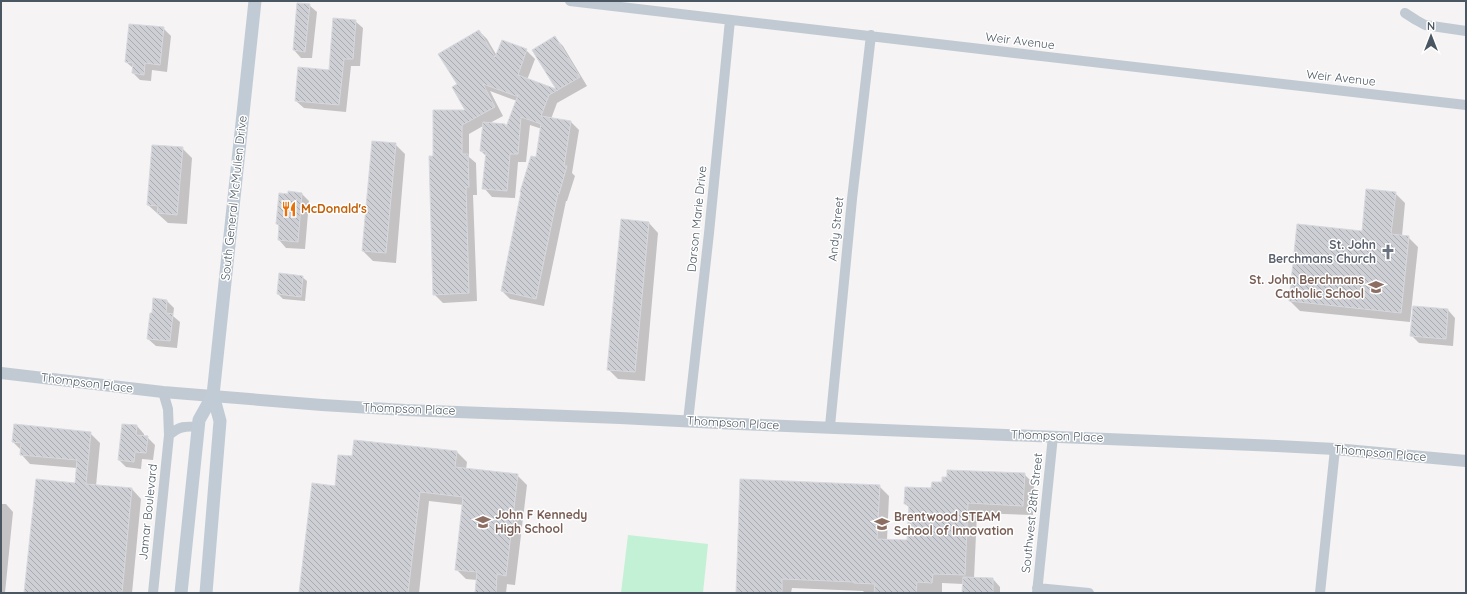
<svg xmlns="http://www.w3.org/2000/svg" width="1467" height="594" viewBox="0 0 1467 594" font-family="Quicksand,sans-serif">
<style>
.pitch{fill:#c3f1d5}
.shadow{fill:#0003;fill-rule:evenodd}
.building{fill:url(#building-back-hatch);stroke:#d7d9de}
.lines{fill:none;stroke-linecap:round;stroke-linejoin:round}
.minor{stroke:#c1cad2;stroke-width:10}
.tertiary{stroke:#c1cad2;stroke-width:12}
.secondary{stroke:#c1cbd6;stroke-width:13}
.labels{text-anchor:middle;stroke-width:3;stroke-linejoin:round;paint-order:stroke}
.street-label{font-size:12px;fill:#4a5661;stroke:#fff}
.food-label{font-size:12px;font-weight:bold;fill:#c56008;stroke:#fff;text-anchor:start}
.worship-label{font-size:12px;font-weight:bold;fill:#5b616d;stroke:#fff;text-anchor:end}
.education-label{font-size:12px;font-weight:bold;fill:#785e54;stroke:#fff;text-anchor:start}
</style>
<defs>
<pattern id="building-back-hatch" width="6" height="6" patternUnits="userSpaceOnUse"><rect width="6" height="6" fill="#cdcfd5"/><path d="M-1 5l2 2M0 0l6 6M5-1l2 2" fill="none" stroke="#a8abb0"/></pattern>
</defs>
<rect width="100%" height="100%" fill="#f5f3f3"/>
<path class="pitch" d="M 628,535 L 708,544 L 703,593 L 621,593 Z"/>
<path class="shadow" d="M 309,5 L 317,12 L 312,58 L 301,58 L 294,50 Z
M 355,21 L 363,28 L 360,66 L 351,66 L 346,112 L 304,108 L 296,101 L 330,71 Z
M 163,28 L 171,36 L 167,72 L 152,70 L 151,81 L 140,80 L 133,73 L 133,68 L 126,62 Z
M 479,31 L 487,39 L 497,56 L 526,50 L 535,59 L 527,80 L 558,91 L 534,50 L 555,38 L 563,46 L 587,86 L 557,103 L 551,119 L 571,122 L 579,130 L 572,173 L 575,176 L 567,201 L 566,201 L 544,306 L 510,299 L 502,291 L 537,159 L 542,129 L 530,125 L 526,162 L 518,162 L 515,198 L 492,197 L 484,188 L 486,156 L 481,151 L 483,126 L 469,134 L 469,157 L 476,163 L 477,195 L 473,195 L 477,301 L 443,303 L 434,294 L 434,157 L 466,111 L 458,85 ZM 490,91 L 517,101 L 507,128 L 488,124 L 503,116 Z
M 395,144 L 405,154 L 396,263 L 373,261 L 363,251 Z
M 182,148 L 192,158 L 187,224 L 168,223 L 148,205 Z
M 1395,193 L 1405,203 L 1402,236 L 1408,237 L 1418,247 L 1410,322 L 1300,311 L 1290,301 L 1363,232 Z
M 302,194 L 309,201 L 305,249 L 286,248 L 279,240 L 280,227 L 277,224 L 289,195 Z
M 649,223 L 658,233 L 645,381 L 618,379 L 608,369 Z
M 302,277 L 307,281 L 305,301 L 283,299 L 278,294 Z
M 167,301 L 174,308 L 173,316 L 180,322 L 177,348 L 156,346 L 148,339 Z
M 1448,310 L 1455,318 L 1453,346 L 1419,343 L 1411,335 Z
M 123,425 L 137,426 L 144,434 L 144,437 L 147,437 L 155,445 L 153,460 L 142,459 L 141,469 L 126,467 L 119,460 Z
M 90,433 L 100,443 L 96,486 L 132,489 L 141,499 L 132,593 L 25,593 L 76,484 L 77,468 L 30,464 L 21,454 L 21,450 L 13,442 Z
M 355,441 L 457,452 L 467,462 L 466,469 L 517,475 L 527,485 L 515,585 L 507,584 L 506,593 L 476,593 L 477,580 L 466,579 L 456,569 L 464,505 L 429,501 L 419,593 L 300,593 L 336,487 L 353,458 Z
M 1024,474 L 1034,484 L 1033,515 L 977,513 L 974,578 L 993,579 L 1000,587 L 1000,593 L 963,593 L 963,584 L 942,583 L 942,592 L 871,593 L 865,593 L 863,591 L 792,588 L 791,593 L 737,593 L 879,486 L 889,496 L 887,540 L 908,541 L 910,508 L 905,504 L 943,483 Z
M 1,504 L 6,504 L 13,512 L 5,593 L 1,593 Z"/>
<path class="building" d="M 297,3 L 310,4 L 305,52 L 293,50 Z
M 333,18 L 356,20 L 353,59 L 344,59 L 339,105 L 295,101 L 298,67 L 329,70 Z
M 129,24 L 164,27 L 160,65 L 145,63 L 144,75 L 132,73 L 133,63 L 125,62 Z
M 479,30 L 495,57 L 502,40 L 527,49 L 518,75 L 556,89 L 532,50 L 555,36 L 580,77 L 549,95 L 541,116 L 571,121 L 564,166 L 567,166 L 559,194 L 558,193 L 536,299 L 501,291 L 521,192 L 520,192 L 531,156 L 536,157 L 541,124 L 521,117 L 518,154 L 510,154 L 507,191 L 482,189 L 486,152 L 480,151 L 483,122 L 505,124 L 506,127 L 518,95 L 516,96 L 483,84 L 495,107 L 462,125 L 462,154 L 468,154 L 469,187 L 466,187 L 469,293 L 433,295 L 429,156 L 433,156 L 433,110 L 465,110 L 452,87 L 457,84 L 438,54 Z
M 372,141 L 396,143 L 386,253 L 362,251 Z
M 152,145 L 183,147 L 177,215 L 157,213 L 158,206 L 147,205 Z
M 1366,189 L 1396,192 L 1391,234 L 1409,236 L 1401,313 L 1289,301 L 1297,224 L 1362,231 Z
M 288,191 L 302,193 L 298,242 L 278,240 L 279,224 L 276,224 L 279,193 L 288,194 Z
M 621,219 L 649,222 L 635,372 L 607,370 Z
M 279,273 L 303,276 L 301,297 L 277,294 Z
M 153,298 L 167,300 L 166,313 L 173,314 L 170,341 L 147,339 L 150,313 L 152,313 Z
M 1413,306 L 1448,309 L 1446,339 L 1410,336 Z
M 14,424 L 91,432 L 86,484 L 132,488 L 122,593 L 24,593 L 36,479 L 75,483 L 77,460 L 20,455 L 21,443 L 12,442 Z
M 122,424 L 137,425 L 136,435 L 148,436 L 146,453 L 135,452 L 134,462 L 118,460 Z
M 354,440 L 457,451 L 455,467 L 518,474 L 506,576 L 497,574 L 496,593 L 475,593 L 477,572 L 455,570 L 463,497 L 420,492 L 408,593 L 299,593 L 312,483 L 335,486 L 338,455 L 352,456 Z
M 947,470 L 1025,473 L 1023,506 L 968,503 L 965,575 L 933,574 L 932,583 L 917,582 L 916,593 L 874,593 L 875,584 L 854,583 L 854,582 L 782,579 L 782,593 L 736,593 L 740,479 L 880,485 L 877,539 L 907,540 L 909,504 L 904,504 L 905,487 L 931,488 L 932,482 L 942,482 L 942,477 L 947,477 Z
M 963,577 L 993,578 L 993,593 L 962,593 Z"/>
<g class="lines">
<path class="minor" d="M 570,1 C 869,36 1167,71 1466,105
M 1405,13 L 1416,20 L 1425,25 L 1466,31
M 163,392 L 168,409 L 169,435 C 179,426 186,426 198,427
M 688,421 L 709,233 L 730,20
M 830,426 L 852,199 L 871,35
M 1037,588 L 1089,593
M 153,593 L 169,435
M 1037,593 L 1053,436
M 1320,593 L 1335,449"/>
<path class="tertiary" d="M 1,373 L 163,392 L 322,405 L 405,410 L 620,418 L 738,424 L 1277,446 L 1335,449 L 1466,461"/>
<path class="secondary" d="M 181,593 L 199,420 L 213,395
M 206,593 L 220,421 L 213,395 L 255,1"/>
</g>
<defs>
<g id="restaurant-bare" transform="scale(1.2)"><path d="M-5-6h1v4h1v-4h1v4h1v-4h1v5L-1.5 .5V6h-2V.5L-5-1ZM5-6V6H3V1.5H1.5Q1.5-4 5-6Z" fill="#e8710a" stroke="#fff" stroke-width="2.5" paint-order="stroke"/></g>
<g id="church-bare" transform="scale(1.2)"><path d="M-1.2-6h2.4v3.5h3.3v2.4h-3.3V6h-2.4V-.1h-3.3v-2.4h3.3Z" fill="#6b7280" stroke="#fff" stroke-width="2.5" paint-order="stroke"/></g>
<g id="school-bare" transform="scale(1.2)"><path d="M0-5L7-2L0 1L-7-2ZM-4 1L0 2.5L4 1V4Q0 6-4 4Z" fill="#8d6e63" stroke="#fff" stroke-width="2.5" paint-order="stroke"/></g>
</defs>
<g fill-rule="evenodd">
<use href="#restaurant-bare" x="289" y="209"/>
<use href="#church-bare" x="1388" y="252"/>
<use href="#school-bare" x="1376" y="287"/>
<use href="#school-bare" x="483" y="522"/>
<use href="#school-bare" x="882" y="524"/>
</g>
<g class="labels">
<g class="street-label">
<text transform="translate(1020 41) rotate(7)" y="4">Weir Avenue</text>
<text transform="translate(1341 78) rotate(6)" y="4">Weir Avenue</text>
<text transform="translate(234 198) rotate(-84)" y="4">South General McMullen Drive</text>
<text transform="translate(697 219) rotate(-84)" y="4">Darson Marie Drive</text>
<text transform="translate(836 229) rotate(-84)" y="4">Andy Street</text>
<text transform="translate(87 383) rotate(7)" y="4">Thompson Place</text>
<text transform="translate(409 409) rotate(2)" y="4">Thompson Place</text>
<text transform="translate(733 423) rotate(3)" y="4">Thompson Place</text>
<text transform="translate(1057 436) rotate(2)" y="4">Thompson Place</text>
<text transform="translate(1380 453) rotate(5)" y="4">Thompson Place</text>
<text transform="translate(148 512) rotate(-84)" y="4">Jamar Boulevard</text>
<text transform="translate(1032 513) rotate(-84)" y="4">Southwest 28th Street</text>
</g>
<g class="food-label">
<text x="301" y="213">McDonald's</text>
</g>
<g class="worship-label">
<text x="1376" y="249">St. John<tspan x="1376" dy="14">Berchmans Church</tspan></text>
</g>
<g class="education-label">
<text x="1364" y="284" text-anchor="end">St. John Berchmans<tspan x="1364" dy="14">Catholic School</tspan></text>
<text x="495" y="519">John F Kennedy<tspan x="495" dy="14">High School</tspan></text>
<text x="894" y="521">Brentwood STEAM<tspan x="894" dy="14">School of Innovation</tspan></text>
</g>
</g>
<rect width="1467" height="594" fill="none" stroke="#4a5661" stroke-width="4"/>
<g transform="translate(1431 36)" stroke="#ffffff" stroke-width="3" paint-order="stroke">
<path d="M0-3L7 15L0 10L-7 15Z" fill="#4a5661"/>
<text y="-6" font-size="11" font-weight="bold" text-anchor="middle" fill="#4a5661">N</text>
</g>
</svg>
